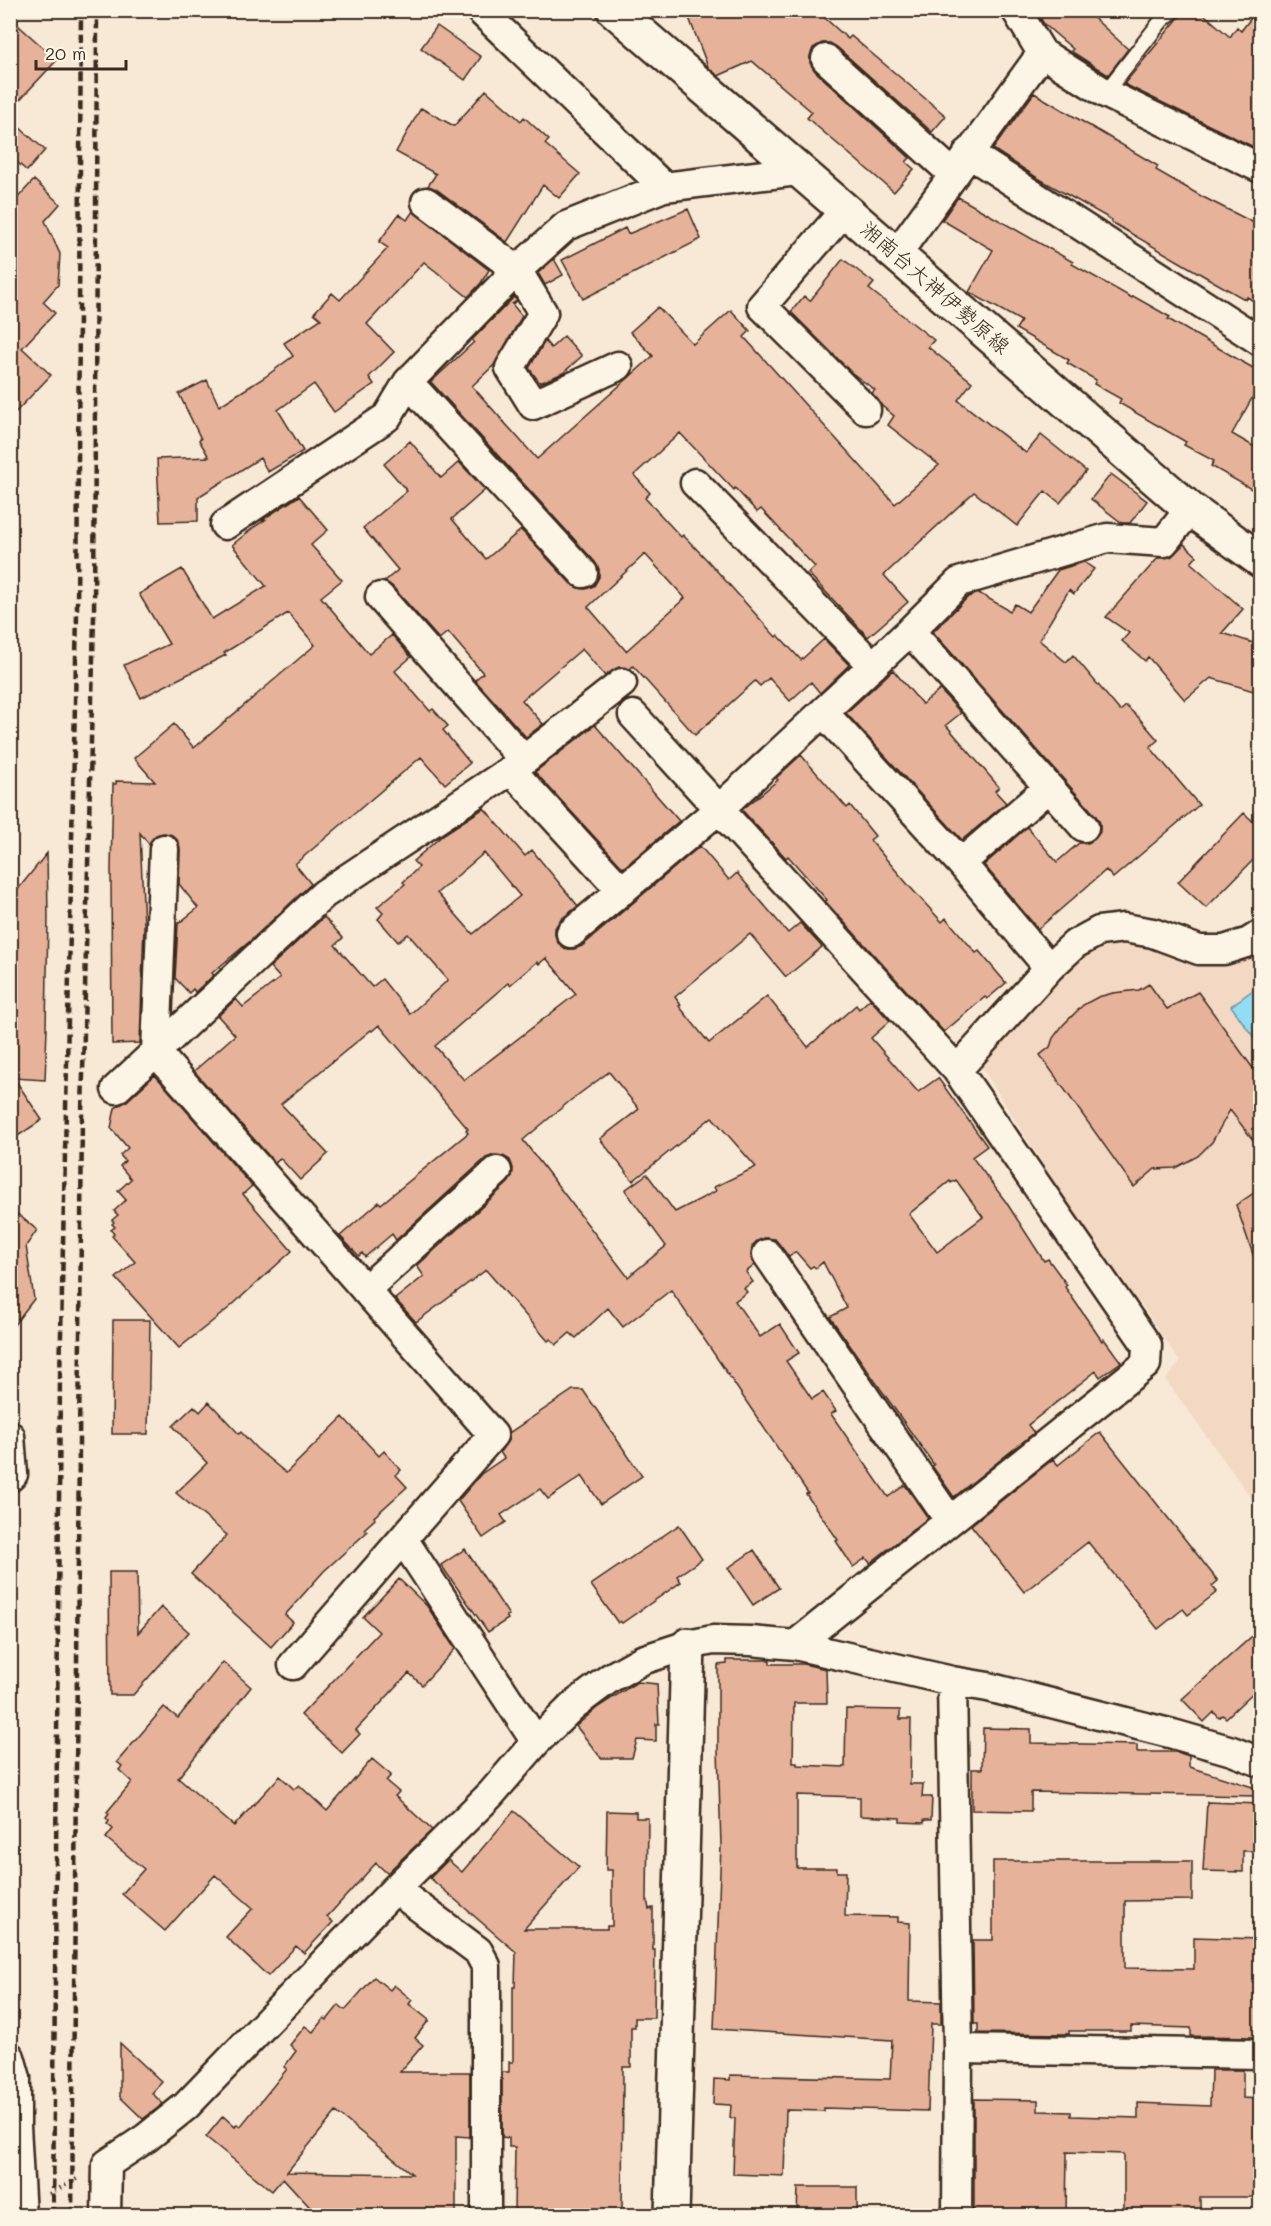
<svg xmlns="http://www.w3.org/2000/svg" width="1271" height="2226" viewBox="0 0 1271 2226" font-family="Mali,'Klee One',sans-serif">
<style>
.built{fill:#f3d8c4}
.water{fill:#92ddf3;stroke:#6f959e;stroke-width:1.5}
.building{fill:#e6b29a;stroke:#3b2a1e;stroke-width:1.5;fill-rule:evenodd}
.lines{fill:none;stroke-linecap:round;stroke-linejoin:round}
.lane-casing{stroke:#3b2a1e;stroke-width:18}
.street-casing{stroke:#3b2a1e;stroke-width:33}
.secondary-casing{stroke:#3b2a1e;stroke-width:38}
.path{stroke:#3b2a1e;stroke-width:4;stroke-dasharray:1.5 4.5;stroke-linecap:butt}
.lane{stroke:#fcf5e5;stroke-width:14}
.street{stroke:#fcf5e5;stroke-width:28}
.secondary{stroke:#fcf5e5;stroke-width:33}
.rail{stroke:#3b2a1e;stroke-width:4.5;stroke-dasharray:9 4.5;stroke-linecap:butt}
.labels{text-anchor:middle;stroke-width:4.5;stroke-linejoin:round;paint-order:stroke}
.street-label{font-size:21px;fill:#3b2a1e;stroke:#fcf5e5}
</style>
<rect width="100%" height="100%" fill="#f8e8d6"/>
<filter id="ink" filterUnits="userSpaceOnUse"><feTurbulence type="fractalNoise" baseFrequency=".0167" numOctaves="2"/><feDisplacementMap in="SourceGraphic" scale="12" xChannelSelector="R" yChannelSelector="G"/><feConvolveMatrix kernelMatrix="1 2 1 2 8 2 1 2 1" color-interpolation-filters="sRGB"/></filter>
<g filter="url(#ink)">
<path class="built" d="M 1134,944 L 1188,961 L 1207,965 L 1229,965 L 1260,951 L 1260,1510 L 1166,1380 L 1180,1362 L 1140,1302 L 1128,1299 L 979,1063 L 1070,968 L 1089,951 L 1109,946 Z"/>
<path class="water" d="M 1260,985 L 1260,1046 L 1231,1006 Z"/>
<path class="building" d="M 686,10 L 816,10 L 848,39 L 851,36 L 946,116 L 932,132 L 837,47 L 830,43 L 822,43 L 813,48 L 810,56 L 810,63 L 815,71 L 910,158 L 906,162 L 914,169 L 894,192 L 807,118 L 812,112 L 752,61 L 718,76 L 708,67 Z
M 1036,10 L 1085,10 L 1128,49 L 1108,75 L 1077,55 L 1071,51 L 1073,49 L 1044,24 Z
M 1185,10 L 1199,10 L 1230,37 L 1237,27 L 1241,31 L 1257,10 L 1260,10 L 1260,150 L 1124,84 Z
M 10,18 L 57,60 L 10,110 Z
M 437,26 L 481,57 L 465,80 L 421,48 Z
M 486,90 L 521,121 L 524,117 L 549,140 L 545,144 L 580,174 L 559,198 L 543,185 L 507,242 L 436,189 L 428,186 L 436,174 L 396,152 L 421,108 L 454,126 Z
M 1034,93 L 1158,166 L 1156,170 L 1201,196 L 1260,226 L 1260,305 L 1247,297 L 1246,300 L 1204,276 L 1111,222 L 1112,220 L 1036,177 L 993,149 Z
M 10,119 L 45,150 L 27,171 L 10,156 Z
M 34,180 L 60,204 L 45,221 L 60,254 L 58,285 L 43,302 L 55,313 L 22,348 L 51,375 L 10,418 L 10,206 Z
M 958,197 L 1073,262 L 1072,264 L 1132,298 L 1133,296 L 1170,317 L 1168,319 L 1260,372 L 1260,384 L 1232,434 L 1260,450 L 1260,494 L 1211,466 L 1214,461 L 1184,445 L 1186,442 L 1119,403 L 1121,399 L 1094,384 L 1096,380 L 1067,363 L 1069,360 L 1016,329 L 1021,321 L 969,292 L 993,250 L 942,220 Z
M 688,209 L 701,239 L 583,299 L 562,260 L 625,228 L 628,234 Z
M 413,211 L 489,270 L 481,283 L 468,297 L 424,262 L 367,324 L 394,352 L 369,377 L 374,384 L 334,412 L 314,384 L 278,410 L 303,451 L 268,472 L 260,458 L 198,497 L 198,521 L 160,522 L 157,459 L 209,457 L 199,440 L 201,439 L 179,394 L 207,380 L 219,406 L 265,377 L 293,356 L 284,343 L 321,319 L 314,313 L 332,293 L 340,300 L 388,248 L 379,242 L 399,214 L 407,220 Z
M 554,259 L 563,275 L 545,285 L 538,273 Z
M 843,259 L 874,283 L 869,289 L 934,340 L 928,347 L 972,382 L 958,400 L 1026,453 L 1041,435 L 1086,471 L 1060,503 L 1045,491 L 1017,526 L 974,492 L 884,575 L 908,602 L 868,637 L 808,573 L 815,567 L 761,509 L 757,512 L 735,488 L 734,490 L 680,433 L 634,475 L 650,493 L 645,498 L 681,537 L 683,535 L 708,561 L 776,637 L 778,635 L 801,660 L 824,639 L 849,665 L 820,693 L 811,682 L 790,701 L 769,678 L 760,686 L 755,681 L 695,735 L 633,666 L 630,669 L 619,667 L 605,676 L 582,649 L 522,700 L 543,724 L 526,737 L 475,680 L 483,673 L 448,632 L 439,639 L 392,586 L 385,581 L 398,570 L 363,528 L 407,491 L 384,464 L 410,441 L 441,478 L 459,462 L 485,490 L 452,519 L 486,559 L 521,530 L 571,584 L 578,588 L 586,589 L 594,586 L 599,577 L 599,569 L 595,562 L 431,382 L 474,342 L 472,340 L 514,297 L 517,301 L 512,304 L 522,316 L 494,365 L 472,386 L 537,459 L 653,356 L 630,332 L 658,307 L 693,344 L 731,310 L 750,331 L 744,337 L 895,504 L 939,465 L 888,425 L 894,416 L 882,406 L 872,393 L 875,390 L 852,373 L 791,312 L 804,296 L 810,301 ZM 645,554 L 685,598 L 626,651 L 588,607 Z
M 564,336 L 582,356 L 563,373 L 540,383 L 529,368 L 545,341 L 551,348 Z
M 1111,474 L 1147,501 L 1130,523 L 1122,523 L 1091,499 Z
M 299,496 L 328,530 L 311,545 L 342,580 L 321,597 L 369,654 L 392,635 L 411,657 L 395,671 L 430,711 L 433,709 L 448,726 L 443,730 L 470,763 L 445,784 L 421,757 L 295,864 L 311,884 L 249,942 L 212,973 L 214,975 L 195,992 L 193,989 L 189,993 L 175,978 L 178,924 L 198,908 L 179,884 L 180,850 L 179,842 L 172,835 L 164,833 L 156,835 L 149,844 L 140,833 L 144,925 L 140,1043 L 112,1044 L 111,869 L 113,784 L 116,784 L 116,781 L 155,782 L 134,758 L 174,724 L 194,748 L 315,645 L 288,613 L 224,653 L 226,655 L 141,698 L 124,665 L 169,644 L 139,594 L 182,569 L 212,619 L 266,586 L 232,545 L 254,527 L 265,520 L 262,520 Z
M 1184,544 L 1197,556 L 1191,563 L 1243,609 L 1222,633 L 1260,645 L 1260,693 L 1211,678 L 1185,700 L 1148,657 L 1145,661 L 1122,641 L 1129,633 L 1106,617 L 1158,558 L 1171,557 Z
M 1084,562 L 1094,569 L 1074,594 L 1069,590 L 1039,640 L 1066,662 L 1073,655 L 1120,711 L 1126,706 L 1139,718 L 1158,740 L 1150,747 L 1199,805 L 1113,878 L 1106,870 L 1038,929 L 984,865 L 1027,827 L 1057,862 L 1079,843 L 1088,843 L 1095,839 L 1100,832 L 1100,823 L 1096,816 L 933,632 L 968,597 L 979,593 L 1010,611 L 1015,604 L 1028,612 L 1058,570 Z
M 893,670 L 922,704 L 940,690 L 961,713 L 946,725 L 999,787 L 995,791 L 1006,803 L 962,840 L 846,713 Z
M 595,725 L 679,821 L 623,868 L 535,772 Z
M 801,755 L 847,808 L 850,805 L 875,836 L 870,840 L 910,887 L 942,922 L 946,918 L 976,953 L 979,951 L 1006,983 L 987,999 L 985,997 L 944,1032 L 825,901 L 827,900 L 788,856 L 786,858 L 742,810 L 778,780 L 776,778 Z
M 484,808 L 525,856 L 532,850 L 578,906 L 560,920 L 555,928 L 555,935 L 558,943 L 566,949 L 574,949 L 582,946 L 700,846 L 729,880 L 737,873 L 788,933 L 800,923 L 822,947 L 786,977 L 750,934 L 675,997 L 681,1005 L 679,1006 L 709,1043 L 767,996 L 808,1047 L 856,1005 L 859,1009 L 870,999 L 890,1021 L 871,1038 L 918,1092 L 938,1078 L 987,1146 L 972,1157 L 1006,1202 L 1044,1261 L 1048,1259 L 1067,1285 L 1065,1287 L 1102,1341 L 1104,1339 L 1121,1362 L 1100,1377 L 1096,1371 L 1028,1425 L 1034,1433 L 954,1497 L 932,1466 L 934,1465 L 830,1317 L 847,1308 L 823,1262 L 816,1268 L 813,1266 L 810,1268 L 796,1252 L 789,1257 L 775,1239 L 765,1238 L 757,1241 L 752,1246 L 751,1255 L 755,1265 L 746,1272 L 753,1282 L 744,1288 L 747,1292 L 735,1301 L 760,1337 L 780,1324 L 799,1353 L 786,1361 L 812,1399 L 823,1392 L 836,1411 L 831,1414 L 888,1497 L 905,1485 L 928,1518 L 870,1563 L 866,1558 L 853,1567 L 836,1541 L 838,1540 L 806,1494 L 808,1493 L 671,1290 L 623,1327 L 608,1308 L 576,1338 L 570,1333 L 556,1345 L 551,1339 L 548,1341 L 486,1270 L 416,1322 L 395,1299 L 424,1276 L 417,1266 L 508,1183 L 512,1177 L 513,1168 L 510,1160 L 503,1156 L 494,1155 L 486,1158 L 396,1240 L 392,1234 L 365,1257 L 362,1253 L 359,1256 L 340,1236 L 379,1202 L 381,1204 L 468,1133 L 466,1130 L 468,1129 L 379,1025 L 372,1031 L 371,1030 L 281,1104 L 328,1154 L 300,1180 L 280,1158 L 275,1163 L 194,1071 L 235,1035 L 218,1016 L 236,999 L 243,1007 L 280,978 L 270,967 L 324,917 L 343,938 L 335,945 L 372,987 L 382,979 L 410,1014 L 448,980 L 408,934 L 398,942 L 378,919 L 383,913 L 377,907 L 405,884 L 403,882 L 419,867 L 413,861 L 444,834 ZM 484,853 L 520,896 L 473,934 L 437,893 ZM 546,958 L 576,994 L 464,1080 L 435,1046 L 508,983 L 510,985 L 537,962 L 539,964 ZM 609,1072 L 639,1109 L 600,1139 L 633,1181 L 712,1117 L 756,1167 L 714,1187 L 716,1191 L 675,1212 L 647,1174 L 625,1190 L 666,1246 L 628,1277 L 523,1140 L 571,1100 ZM 956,1180 L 983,1217 L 937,1252 L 909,1214 L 950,1181 L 951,1183 Z
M 1244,813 L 1260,828 L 1260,853 L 1206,908 L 1178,882 Z
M 47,853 L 48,918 L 46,1029 L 47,1029 L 45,1080 L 14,1078 L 42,1120 L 10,1141 L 10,944 L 14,944 L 15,893 Z
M 1149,984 L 1167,1009 L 1198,992 L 1260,1078 L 1260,1149 L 1230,1110 L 1212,1142 L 1198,1156 L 1175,1168 L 1155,1169 L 1134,1187 L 1040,1055 L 1050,1047 L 1053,1038 L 1063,1025 L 1083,1005 L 1098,997 L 1113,993 L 1139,990 Z
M 155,1075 L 252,1186 L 243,1194 L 292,1251 L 229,1308 L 179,1348 L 116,1278 L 135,1262 L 112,1236 L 114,1234 L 111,1230 L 115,1227 L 112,1224 L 114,1222 L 112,1220 L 118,1215 L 114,1211 L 126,1200 L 118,1191 L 131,1179 L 120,1166 L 125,1161 L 120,1155 L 128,1148 L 111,1128 L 115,1108 L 127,1101 Z
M 1260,1189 L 1260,1265 L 1257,1266 L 1236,1205 Z
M 10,1208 L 37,1230 L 26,1246 L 34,1299 L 10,1330 Z
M 113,1320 L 150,1320 L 148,1434 L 112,1434 Z
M 573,1390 L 583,1390 L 642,1476 L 601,1504 L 582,1476 L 548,1499 L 540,1489 L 501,1515 L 506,1522 L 483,1538 L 458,1501 L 481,1474 L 504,1458 L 500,1452 L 509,1439 L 509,1433 Z
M 209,1402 L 239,1434 L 241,1432 L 256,1448 L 286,1473 L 343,1417 L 379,1456 L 384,1451 L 401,1470 L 396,1475 L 407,1487 L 374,1517 L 375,1519 L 364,1529 L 367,1532 L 324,1571 L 285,1615 L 293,1622 L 271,1647 L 191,1574 L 227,1535 L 176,1493 L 207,1463 L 173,1426 L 194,1406 L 200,1412 Z
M 1100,1432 L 1218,1581 L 1212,1586 L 1217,1592 L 1188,1615 L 1183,1609 L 1158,1629 L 1088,1542 L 1024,1592 L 971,1525 L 1053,1459 L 1058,1465 Z
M 679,1525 L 702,1559 L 677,1576 L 681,1582 L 622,1623 L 620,1621 L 618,1623 L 591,1585 Z
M 465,1549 L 509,1615 L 506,1616 L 508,1619 L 488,1632 L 441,1565 Z
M 754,1550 L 779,1588 L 753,1605 L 728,1568 Z
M 109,1572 L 137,1572 L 138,1633 L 161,1607 L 189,1632 L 133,1695 L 110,1695 Z
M 399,1579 L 427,1606 L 455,1649 L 422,1685 L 409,1673 L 356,1730 L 360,1734 L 342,1753 L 301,1715 L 379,1632 L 363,1617 Z
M 1260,1629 L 1260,1686 L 1226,1718 L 1223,1715 L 1219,1718 L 1214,1712 L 1204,1722 L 1182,1699 Z
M 727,1660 L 770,1660 L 770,1664 L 803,1664 L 826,1669 L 827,1703 L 794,1703 L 793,1763 L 797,1763 L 797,1765 L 845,1767 L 846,1709 L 900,1710 L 900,1719 L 911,1719 L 910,1784 L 923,1784 L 922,1797 L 932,1797 L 931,1820 L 924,1820 L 924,1823 L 900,1822 L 900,1818 L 860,1816 L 860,1797 L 797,1795 L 797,1868 L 837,1868 L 837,1872 L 846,1872 L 845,1916 L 898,1917 L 898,1922 L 910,1923 L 909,2001 L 941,2002 L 941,2024 L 931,2024 L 928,2111 L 824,2108 L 824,2111 L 786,2110 L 784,2176 L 733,2174 L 735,2118 L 730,2118 L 731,2105 L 713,2104 L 714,2079 L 730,2080 L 730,2075 L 890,2079 L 892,2040 L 714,2029 L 721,1845 L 718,1750 L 718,1665 L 727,1664 Z
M 223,1662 L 251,1687 L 178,1778 L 234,1826 L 280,1776 L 294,1789 L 299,1785 L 327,1811 L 372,1759 L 391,1775 L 386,1781 L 399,1792 L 395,1796 L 432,1830 L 387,1873 L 376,1863 L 327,1917 L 333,1922 L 304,1953 L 296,1946 L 268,1976 L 226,1937 L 253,1908 L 215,1875 L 165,1931 L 122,1894 L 144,1869 L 106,1838 L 113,1829 L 107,1824 L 109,1821 L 106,1818 L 109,1814 L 107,1812 L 132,1782 L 119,1770 L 122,1766 L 117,1762 L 164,1707 L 178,1718 Z
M 637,1682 L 657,1684 L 659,1724 L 656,1724 L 656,1741 L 637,1740 L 632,1758 L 601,1758 L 576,1726 L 598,1707 Z
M 983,1728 L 1031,1729 L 1031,1743 L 1137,1745 L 1137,1752 L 1177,1752 L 1189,1756 L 1189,1767 L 1259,1789 L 1258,1796 L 1031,1792 L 1031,1811 L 972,1810 L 972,1769 L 982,1769 Z
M 1207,1802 L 1260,1804 L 1260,1851 L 1243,1851 L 1243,1872 L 1203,1871 Z
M 514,1811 L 579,1867 L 524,1929 L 607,1929 L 607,1926 L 612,1926 L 612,1870 L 606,1870 L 607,1811 L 636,1812 L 636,1818 L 648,1818 L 647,1900 L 649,1909 L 653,1908 L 653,1950 L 655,1950 L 654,2018 L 635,2018 L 635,2027 L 631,2027 L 631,2067 L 623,2067 L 622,2216 L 517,2216 L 514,2213 L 515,2147 L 509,2147 L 509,2138 L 502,2137 L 502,2072 L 509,2072 L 509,2062 L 513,2062 L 513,1987 L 515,1987 L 516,1952 L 430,1878 L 448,1860 L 462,1872 Z
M 993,1861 L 1192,1861 L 1192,1900 L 1125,1901 L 1125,1968 L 1194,1969 L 1194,1937 L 1260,1939 L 1260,2037 L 1191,2036 L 1191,2028 L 1131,2026 L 1131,2031 L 1069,2031 L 1069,2034 L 978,2033 L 978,2024 L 974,2024 L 973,1940 L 993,1940 Z
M 374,1977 L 390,1990 L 394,1985 L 412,2000 L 409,2004 L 429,2020 L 415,2038 L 423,2045 L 400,2072 L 470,2072 L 470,2137 L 456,2136 L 456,2216 L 318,2216 L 283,2178 L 272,2191 L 206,2137 L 223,2116 L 235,2127 L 237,2124 L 240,2127 L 287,2069 L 284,2067 L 296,2051 L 290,2045 L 305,2026 L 313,2032 L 324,2018 L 327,2020 L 339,2005 L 345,2010 ZM 336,2112 L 412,2174 L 287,2172 Z
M 120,2043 L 162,2082 L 152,2093 L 163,2104 L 143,2119 L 120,2097 Z
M 1211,2070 L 1243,2070 L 1243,2098 L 1260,2099 L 1260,2197 L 1200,2197 L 1200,2216 L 1124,2216 L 1124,2154 L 1067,2152 L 1066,2216 L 974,2216 L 974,2099 L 1038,2100 L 1038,2111 L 1071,2112 L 1071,2116 L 1138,2118 L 1138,2103 L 1210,2106 Z
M 798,2187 L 857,2187 L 857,2216 L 797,2216 Z"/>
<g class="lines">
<g class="lane-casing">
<path id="lane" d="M 1105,93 L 1162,20 L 1174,10"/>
</g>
<g class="street-casing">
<path id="street" d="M 480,10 L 664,187
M 1016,10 L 1042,53 L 1105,93 L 1260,168
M 826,59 L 954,175
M 968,153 L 1260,341
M 426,202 L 517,270 L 543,313 L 510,368 L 533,405 L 618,366
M 845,210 L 762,306 L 866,410
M 896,255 L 1042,53
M 408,382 L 583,573
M 695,483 L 873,666
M 225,525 L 387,417 L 408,382 L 517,270 L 566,226 L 664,187 L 798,171
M 380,597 L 524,760
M 910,631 L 1084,827
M 823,712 L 961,863 L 1049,968
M 633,715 L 957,1070
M 511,770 L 622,891
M 164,849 L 156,1052 L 493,1435 L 293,1665
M 961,863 L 1048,788
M 571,933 L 718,810 L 910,631 L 959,582 L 1107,538 L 1164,542 L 1190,509
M 116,1089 L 324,894 L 511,770 L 622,683
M 767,1254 L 950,1521
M 365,1290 L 497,1171
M 10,1436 L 13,1474 L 10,1477
M 403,1539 L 536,1742
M 795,1645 L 1146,1364 L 1147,1345 L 957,1070 L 1049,968 L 1075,944 L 1099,931 L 1124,928 L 1153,933 L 1199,950 L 1224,950 L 1249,942 L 1260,935
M 952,1681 L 958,2049 L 957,2216
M 395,1889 L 478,1951 L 486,1966 L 486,2216
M 958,2049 L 1260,2054
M 10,2057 L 16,2078 L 16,2126 L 21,2216
M 106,2216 L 107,2164 L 146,2138 L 186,2106 L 395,1889 L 491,1794 L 536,1742 L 574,1705 L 610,1678 L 642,1660 L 688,1645 L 713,1640 L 751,1641 L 795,1645 L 952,1681 L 988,1687 L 1173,1734 L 1232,1751 L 1260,1762"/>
</g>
<g class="secondary-casing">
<path id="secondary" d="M 614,10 L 1190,509 L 1260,560
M 672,2216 L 688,1645"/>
</g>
<path class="path" d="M 49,2194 L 77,2179"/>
<use href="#lane" class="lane"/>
<use href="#street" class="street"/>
<use href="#secondary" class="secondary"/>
<path class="rail" d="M 53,2216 L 60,1379 L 77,613 L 81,10
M 72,2216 L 82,1114 L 94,616 L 97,10"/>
</g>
</g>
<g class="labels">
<g class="street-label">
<text transform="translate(935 288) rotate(41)" y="7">湘南台大神伊勢原線</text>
</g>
</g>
<rect width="1271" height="2226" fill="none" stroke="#fcf5e5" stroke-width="36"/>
<rect x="18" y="18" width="1235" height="2190" fill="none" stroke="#3b2a1e" stroke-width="2" filter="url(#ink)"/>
<path d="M36 60v9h90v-9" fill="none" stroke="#3b2a1e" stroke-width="3"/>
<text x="45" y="60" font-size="18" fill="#3b2a1e" stroke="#fcf5e5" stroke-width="4.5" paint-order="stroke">20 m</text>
</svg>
